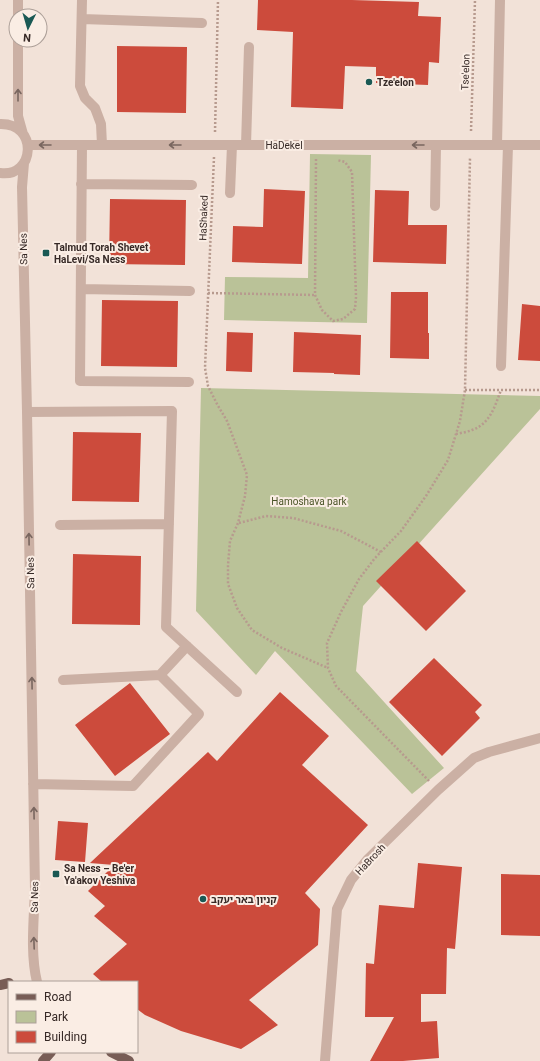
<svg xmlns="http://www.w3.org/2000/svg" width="540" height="1061" viewBox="0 0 540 1061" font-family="Roboto,'Noto Sans Hebrew',sans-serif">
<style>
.green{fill:#bac298}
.building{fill:#cc4b3c}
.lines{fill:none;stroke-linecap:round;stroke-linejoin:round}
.path{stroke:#b79a8e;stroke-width:2.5;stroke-dasharray:2 2;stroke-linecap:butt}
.minor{stroke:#cbb0a4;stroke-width:10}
.major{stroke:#785d56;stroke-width:10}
.oneway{stroke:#79665f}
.poi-dot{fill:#1a5954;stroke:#faede4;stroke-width:1.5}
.labels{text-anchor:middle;stroke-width:4;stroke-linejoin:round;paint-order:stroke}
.street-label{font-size:10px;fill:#362926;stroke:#faede4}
.poi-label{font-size:10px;font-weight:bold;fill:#362926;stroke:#faede4;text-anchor:start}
.park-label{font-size:10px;fill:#4b5528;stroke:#faede4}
</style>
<rect width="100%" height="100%" fill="#f2e2d8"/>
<path class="green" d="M 310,154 L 371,155 L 367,323 L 224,320 L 225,277 L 308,278 Z
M 201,388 L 540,396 L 540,409 L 363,606 L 356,671 L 444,768 L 412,794 L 275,651 L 256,675 L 196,611 Z"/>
<path class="building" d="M 258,0 L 352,0 L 419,2 L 418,16 L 441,17 L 439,63 L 429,62 L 428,85 L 376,83 L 376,67 L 345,66 L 343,109 L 291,107 L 293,32 L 257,30 Z
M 117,46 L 187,47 L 186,113 L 117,112 Z
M 264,189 L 305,191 L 302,264 L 232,262 L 233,226 L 263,227 Z
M 375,190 L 409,191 L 408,225 L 447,225 L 446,264 L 373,262 Z
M 110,199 L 186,200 L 185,265 L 109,264 Z
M 391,292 L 428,292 L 428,333 L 429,333 L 429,359 L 390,358 Z
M 102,300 L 178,301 L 177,367 L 101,366 Z
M 522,304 L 540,306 L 540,361 L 518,360 Z
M 227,332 L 253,333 L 252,372 L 226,371 Z
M 294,332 L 361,335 L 360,375 L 334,374 L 334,373 L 293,372 Z
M 73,432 L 141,433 L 139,502 L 72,501 Z
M 417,541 L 466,591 L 426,631 L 376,581 Z
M 73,554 L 141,556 L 140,625 L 72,624 Z
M 434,658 L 482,705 L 475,712 L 480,718 L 442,756 L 389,702 Z
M 130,683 L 170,734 L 115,776 L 75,725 Z
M 280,692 L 329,736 L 302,765 L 368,825 L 305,893 L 320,909 L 318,945 L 249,1000 L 278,1025 L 241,1049 L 181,1031 L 145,1015 L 137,1009 L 137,982 L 102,982 L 93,974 L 127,944 L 94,916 L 105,906 L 88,891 L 114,865 L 90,863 L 208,752 L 217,761 Z
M 58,821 L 88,823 L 85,862 L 55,860 Z
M 418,863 L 462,867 L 455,949 L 447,948 L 446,994 L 421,994 L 421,1022 L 437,1021 L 439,1058 L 403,1061 L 370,1061 L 394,1017 L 365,1017 L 366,963 L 374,964 L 379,905 L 414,908 Z
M 501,874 L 540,875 L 540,936 L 501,935 Z"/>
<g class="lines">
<path class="path" d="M 471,131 L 475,0
M 215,132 L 218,0
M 214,157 L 205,368 L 208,386 L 217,404 L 227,421 L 247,475 L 245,496 L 238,523 L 230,541 L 228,565 L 228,584 L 237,608 L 252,630 L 282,648 L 328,668
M 316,159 L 315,295 L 322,310 L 333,321 L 343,319 L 355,309 L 356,297 L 352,172 L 345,162 L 337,160
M 208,293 L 315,295
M 465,390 L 540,390
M 456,434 C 461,433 467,432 472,430 C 490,424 495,406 501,390
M 239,523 L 266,516 L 293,518 L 341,531 L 381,552
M 429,781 L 336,686 L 328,668 L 327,643 L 341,612 L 359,579 L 375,558 L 401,531 L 426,496 L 448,460 L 460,421 L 465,390 L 470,158"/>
<path class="minor" d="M 82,0 L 80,86 L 85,98 L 95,108 L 101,124 L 102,145
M 18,16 L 18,0
M 82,19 L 202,23
M 18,40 L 18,116 L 23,134
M 0,124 C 39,123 35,178 0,173
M 28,145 L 540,145
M 82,145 L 80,381 L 189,382
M 246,145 L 249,47
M 497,145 L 500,0
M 24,163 L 22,187 L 27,412 L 35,889 C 34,919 30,953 37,982
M 81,184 L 192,185
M 230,193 L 232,145
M 435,206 L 436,145
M 81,289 L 190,291
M 501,366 L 508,145
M 27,412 L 172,411 L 166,627 L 237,692
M 60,525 L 169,524
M 63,680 L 160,675
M 33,784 L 133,786 L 199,714 L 160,675 L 187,646
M 325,1061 L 337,909 L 351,880 L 368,859 L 438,790 L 474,758 L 489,752 L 540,738"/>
<path class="major" d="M 0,985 L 9,983
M 111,1052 L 129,1061
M 43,1061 L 51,1052"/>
</g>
<defs><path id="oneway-shaft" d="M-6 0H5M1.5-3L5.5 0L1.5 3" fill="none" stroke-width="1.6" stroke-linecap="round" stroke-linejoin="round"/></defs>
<g class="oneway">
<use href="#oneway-shaft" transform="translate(18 95) rotate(-90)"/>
<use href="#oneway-shaft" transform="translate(45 145) rotate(-180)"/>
<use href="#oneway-shaft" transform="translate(175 145) rotate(180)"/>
<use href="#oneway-shaft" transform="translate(418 145) rotate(180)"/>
<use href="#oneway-shaft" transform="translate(29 539) rotate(-91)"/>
<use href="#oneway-shaft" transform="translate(32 683) rotate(-91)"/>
<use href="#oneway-shaft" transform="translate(34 813) rotate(-91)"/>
<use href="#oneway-shaft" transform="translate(34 943) rotate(-92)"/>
</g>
<g class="poi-dot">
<circle cx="369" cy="82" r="4"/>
<rect x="42" y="249" width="8" height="8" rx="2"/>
<rect x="52" y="870" width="8" height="8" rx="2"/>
<circle cx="203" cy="899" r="4"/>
</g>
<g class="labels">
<g class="street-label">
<text transform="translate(465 72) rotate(-88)" y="4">Tse'elon</text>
<text x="284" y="149">HaDekel</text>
<text transform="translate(203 218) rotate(-88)" y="4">HaShaked</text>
<text transform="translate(23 249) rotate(-91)" y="4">Sa Nes</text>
<text transform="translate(30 573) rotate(-91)" y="4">Sa Nes</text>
<text transform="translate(370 859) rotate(-47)" y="4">HaBrosh</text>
<text transform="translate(34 897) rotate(-89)" y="4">Sa Nes</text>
</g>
<g class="poi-label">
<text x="377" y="86">Tze'elon</text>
<text x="54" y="251">Talmud Torah Shevet<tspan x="54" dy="12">HaLevi/Sa Ness</tspan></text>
<text x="64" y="872">Sa Ness – Be'er<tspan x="64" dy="12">Ya'akov Yeshiva</tspan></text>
<text x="211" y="903">קניון באר יעקב</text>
</g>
<g class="park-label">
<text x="309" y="505">Hamoshava park</text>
</g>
</g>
<rect x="8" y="981" width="130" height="72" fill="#faede4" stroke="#ac9f98"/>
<rect x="16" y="994" width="20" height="6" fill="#785d56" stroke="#ac9f98"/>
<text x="44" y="1001" font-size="12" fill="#362926">Road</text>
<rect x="16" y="1011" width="20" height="12" fill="#bac298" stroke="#ac9f98"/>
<text x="44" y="1021" font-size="12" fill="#362926">Park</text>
<rect x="16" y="1031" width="20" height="12" fill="#cc4b3c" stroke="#ac9f98"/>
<text x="44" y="1041" font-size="12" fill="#362926">Building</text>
<g transform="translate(28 28) rotate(185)"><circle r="19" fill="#faede4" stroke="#ac9f98"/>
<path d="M0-3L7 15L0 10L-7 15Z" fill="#1a5954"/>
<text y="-6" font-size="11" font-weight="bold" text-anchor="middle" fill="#362926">N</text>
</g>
</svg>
